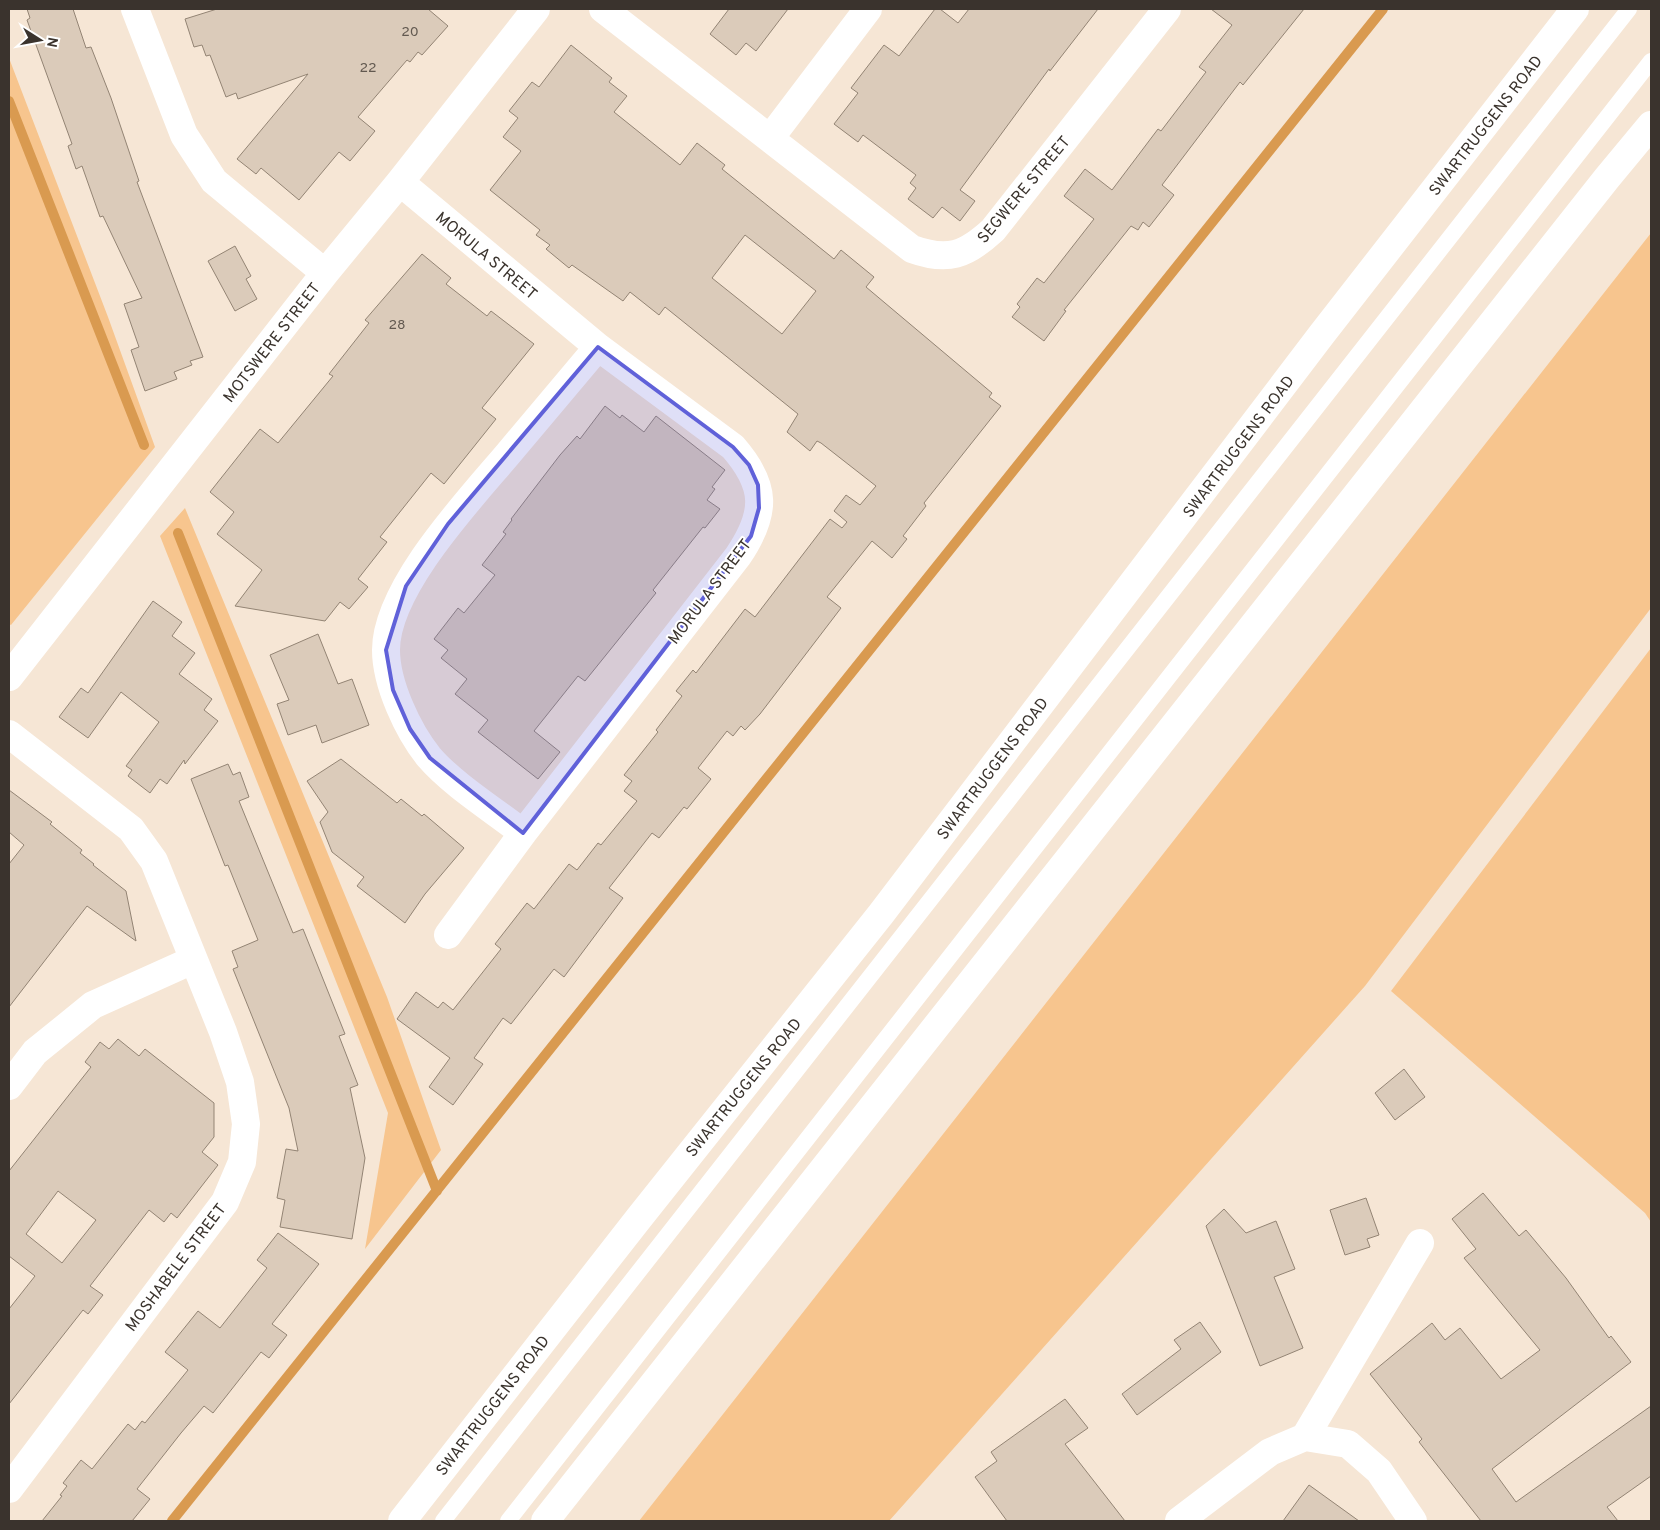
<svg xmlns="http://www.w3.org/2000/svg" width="1660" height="1530" viewBox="0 0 1660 1530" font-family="Overpass,sans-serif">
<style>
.green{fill:#f7c58e}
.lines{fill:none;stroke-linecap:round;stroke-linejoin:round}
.stream{stroke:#d99a50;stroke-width:10}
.building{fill:#dbcbba;stroke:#938474;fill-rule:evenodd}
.lane{stroke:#fff;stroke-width:16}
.street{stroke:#fff;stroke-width:28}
.secondary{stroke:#fff;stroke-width:28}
.marked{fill:#6061d9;fill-opacity:0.2;stroke:#6061d9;stroke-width:4;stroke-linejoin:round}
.labels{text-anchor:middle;stroke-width:4;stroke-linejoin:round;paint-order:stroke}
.number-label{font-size:14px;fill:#625950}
.street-label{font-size:16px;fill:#3a332d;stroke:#fff}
</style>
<rect width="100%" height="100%" fill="#f6e6d5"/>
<path class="green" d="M 9,58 L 108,317 L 155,447 L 11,625 L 9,624 Z
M 1651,233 L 1651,608 L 1365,986 L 889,1521 L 639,1521 Z
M 185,508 L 387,997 L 441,1150 L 365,1249 L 388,1113 L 160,536 Z
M 1651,648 L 1651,1222 L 1645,1213 L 1391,991 Z"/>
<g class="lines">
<path class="stream" d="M 9,101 L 144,445
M 178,533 L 437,1191
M 172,1521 L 1383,9"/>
</g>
<path class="building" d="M 27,9 L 73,9 L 86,48 L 91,47 L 111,98 L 139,181 L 137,182 L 203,357 L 190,361 L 192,365 L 174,372 L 177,379 L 145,391 L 131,350 L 139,347 L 124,304 L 142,298 L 103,216 L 100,217 L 82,166 L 76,169 L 68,146 L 72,144 L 27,20 L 30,18 Z
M 217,9 L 428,9 L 448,26 L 422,55 L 418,52 L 410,62 L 407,60 L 358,117 L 375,131 L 350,161 L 339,152 L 299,200 L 261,168 L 256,174 L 237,159 L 308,74 L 238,99 L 236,93 L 226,97 L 210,55 L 206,56 L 202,45 L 194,47 L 185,19 Z
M 729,9 L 788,9 L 756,51 L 746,43 L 736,55 L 710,34 Z
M 935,9 L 940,9 L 958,23 L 969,9 L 1098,9 L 1050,71 L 1049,69 L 960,190 L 975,201 L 960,221 L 942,207 L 933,218 L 908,199 L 916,188 L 910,183 L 916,175 L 863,135 L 858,142 L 834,124 L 858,93 L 851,88 L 884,45 L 899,56 Z
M 1211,9 L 1304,9 L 1243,85 L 1240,82 L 1162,185 L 1174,195 L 1149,227 L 1143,222 L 1138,230 L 1131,226 L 1064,310 L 1066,311 L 1044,341 L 1012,317 L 1020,307 L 1017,304 L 1037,278 L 1044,283 L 1094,219 L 1064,196 L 1085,169 L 1112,190 L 1158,129 L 1161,131 L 1206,72 L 1199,67 L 1232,25 Z
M 571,45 L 612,78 L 609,82 L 627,96 L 614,112 L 680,165 L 697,143 L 725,165 L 722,169 L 834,259 L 841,250 L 874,277 L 866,287 L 992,393 L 989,397 L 1001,406 L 924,503 L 926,506 L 903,536 L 907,539 L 892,558 L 872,541 L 827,597 L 841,608 L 760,714 L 745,730 L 741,726 L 733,736 L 727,731 L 698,768 L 711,779 L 687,809 L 684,807 L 659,838 L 652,833 L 609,888 L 623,898 L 564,977 L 554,969 L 511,1024 L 503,1018 L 474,1058 L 483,1064 L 453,1105 L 429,1087 L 450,1058 L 397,1019 L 416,992 L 438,1008 L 443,1002 L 453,1010 L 501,949 L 495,944 L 527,903 L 534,909 L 569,864 L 577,870 L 598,843 L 601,845 L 637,801 L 624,791 L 632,781 L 624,775 L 658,732 L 656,730 L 682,696 L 676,691 L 693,670 L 696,673 L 745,609 L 755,617 L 830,519 L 842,528 L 847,522 L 834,511 L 846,495 L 860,505 L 876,486 L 821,443 L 817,441 L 810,451 L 787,432 L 798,414 L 665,307 L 659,315 L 630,292 L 623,301 L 572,265 L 569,268 L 546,249 L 550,245 L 536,235 L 540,230 L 490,190 L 521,151 L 503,137 L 518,118 L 509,111 L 532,82 L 539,87 ZM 745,235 L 816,291 L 782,334 L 712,278 Z
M 235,246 L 251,276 L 246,279 L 257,299 L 235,311 L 208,261 Z
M 422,254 L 451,278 L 446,284 L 487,316 L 491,311 L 534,344 L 482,408 L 496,419 L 444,484 L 431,473 L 380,537 L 387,542 L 358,579 L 368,587 L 349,609 L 340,602 L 325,621 L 235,606 L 262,570 L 217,534 L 234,512 L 210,492 L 260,429 L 278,443 L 333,376 L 329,374 L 369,323 L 365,320 Z
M 605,406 L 620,418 L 622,415 L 644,432 L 656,416 L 725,470 L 712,487 L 715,489 L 707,500 L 720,509 L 705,528 L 703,527 L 653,590 L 656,593 L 585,681 L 578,676 L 534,731 L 560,752 L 538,779 L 478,732 L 488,720 L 455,694 L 467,679 L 441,658 L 448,650 L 434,639 L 458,608 L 464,613 L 495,575 L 482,565 L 506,534 L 503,532 L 512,520 L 511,519 L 560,455 L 577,436 L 580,439 Z
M 153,601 L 182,622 L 172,636 L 195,653 L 179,674 L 212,699 L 204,710 L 218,721 L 185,764 L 184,760 L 167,784 L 160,779 L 150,793 L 128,776 L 132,770 L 126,766 L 159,722 L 121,692 L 88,738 L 59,717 L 81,688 L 88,693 Z
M 318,634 L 338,684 L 352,679 L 369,725 L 322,743 L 316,725 L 288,735 L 277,704 L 289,700 L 270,655 Z
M 341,759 L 397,803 L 401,799 L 422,816 L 424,814 L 464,848 L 425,894 L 405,923 L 357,886 L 364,877 L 332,852 L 320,822 L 328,812 L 307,781 Z
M 228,764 L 233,775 L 240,772 L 249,797 L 239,801 L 293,933 L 303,929 L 345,1034 L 339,1036 L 358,1085 L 350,1088 L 365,1158 L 352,1239 L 280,1227 L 285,1200 L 277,1198 L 286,1149 L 298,1151 L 289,1108 L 233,969 L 238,967 L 232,951 L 258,940 L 228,865 L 225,866 L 191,779 Z
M 9,790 L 52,822 L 50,824 L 82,850 L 80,853 L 94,864 L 93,865 L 126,891 L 136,941 L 87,906 L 9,1007 L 9,864 L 24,845 L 9,832 Z
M 118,1039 L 139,1056 L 145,1049 L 214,1103 L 214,1137 L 202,1152 L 218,1165 L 177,1218 L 171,1213 L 164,1222 L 149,1210 L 90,1286 L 103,1295 L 88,1314 L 83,1310 L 9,1404 L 9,1309 L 35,1276 L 9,1256 L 9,1171 L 91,1067 L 85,1062 L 100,1042 L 109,1049 ZM 58,1191 L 96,1220 L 62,1263 L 26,1234 Z
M 1404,1069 L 1425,1097 L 1395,1120 L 1375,1093 Z
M 1483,1193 L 1519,1236 L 1526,1230 L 1566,1278 L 1609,1338 L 1611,1336 L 1631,1362 L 1492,1469 L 1516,1502 L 1651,1406 L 1651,1476 L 1607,1507 L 1618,1521 L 1481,1521 L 1419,1442 L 1422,1439 L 1370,1374 L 1432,1323 L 1445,1340 L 1460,1328 L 1501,1379 L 1540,1350 L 1464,1258 L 1476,1249 L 1452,1219 Z
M 1366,1198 L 1379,1235 L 1367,1239 L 1370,1247 L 1345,1255 L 1330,1210 Z
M 1224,1209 L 1246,1233 L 1276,1221 L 1295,1269 L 1274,1277 L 1303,1348 L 1260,1366 L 1206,1226 Z
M 278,1233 L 319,1264 L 272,1324 L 287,1335 L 269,1358 L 261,1352 L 213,1413 L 204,1406 L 181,1433 L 137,1489 L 150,1499 L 132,1521 L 42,1521 L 62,1496 L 60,1495 L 67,1486 L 63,1483 L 81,1460 L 92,1469 L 128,1424 L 135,1430 L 142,1421 L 145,1423 L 188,1370 L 165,1352 L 198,1311 L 220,1328 L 267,1268 L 257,1260 Z
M 1200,1322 L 1221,1352 L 1137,1415 L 1122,1394 L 1181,1349 L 1174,1340 Z
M 1065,1399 L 1088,1428 L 1065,1444 L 1125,1521 L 1007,1521 L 975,1477 L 997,1461 L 991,1452 Z
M 1309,1485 L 1359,1521 L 1283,1521 Z"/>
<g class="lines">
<path class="lane" d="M 443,1521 L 1629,9
M 508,1521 L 1651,61"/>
<path class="street" d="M 135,9 L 184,135 L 214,181 L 325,273
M 603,9 L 912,249 C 948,262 966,255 993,230 L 1167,9
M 771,137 L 868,9
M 400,182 L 598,347 L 733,447 C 767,486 767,513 738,556 L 523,833 L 448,935
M 9,677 L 325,273 L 400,182 L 536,9
M 9,734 L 131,829 L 154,861 L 223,1032 L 240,1082 L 246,1124 L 242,1162 L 225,1202 L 9,1489
M 523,833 C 495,811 452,784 429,757 C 408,731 386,684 386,650 C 386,588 469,500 508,454 C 538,418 568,383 598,347
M 9,1086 L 35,1052 L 93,1005 L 193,960
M 1305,1437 L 1420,1243
M 1179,1521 L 1270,1452 L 1305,1437 L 1348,1444 L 1379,1471 L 1413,1521"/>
<path class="secondary" d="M 402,1521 L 639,1218 L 881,914 L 1322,334 L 1575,9
M 545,1521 L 1607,178 L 1651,125"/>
</g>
<path class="marked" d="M 598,347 L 733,447 L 749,465 L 758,485 L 759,508 L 751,536 L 523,833 L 430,758 L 410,729 L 393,690 L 386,650 L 406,586 L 448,524 Z"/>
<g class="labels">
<g class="number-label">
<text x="410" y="36">20</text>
<text x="368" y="72">22</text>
<text x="397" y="329">28</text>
</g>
<g class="street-label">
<text transform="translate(1485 125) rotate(-52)" y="6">SWARTRUGGENS ROAD</text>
<text transform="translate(1023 189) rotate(-50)" y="6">SEGWERE STREET</text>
<text transform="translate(487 255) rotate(40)" y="6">MORULA STREET</text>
<text transform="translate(271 342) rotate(-52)" y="6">MOTSWERE STREET</text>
<text transform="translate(1238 446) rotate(-53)" y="6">SWARTRUGGENS ROAD</text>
<text transform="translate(709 591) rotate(-53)" y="6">MORULA STREET</text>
<text transform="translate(992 768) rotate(-53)" y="6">SWARTRUGGENS ROAD</text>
<text transform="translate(743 1087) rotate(-51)" y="6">SWARTRUGGENS ROAD</text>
<text transform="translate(175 1267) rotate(-53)" y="6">MOSHABELE STREET</text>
<text transform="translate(492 1405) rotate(-52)" y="6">SWARTRUGGENS ROAD</text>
</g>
</g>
<rect width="1660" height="1530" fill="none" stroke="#3a332d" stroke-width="20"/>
<g transform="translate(40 40) rotate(101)" stroke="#ffffff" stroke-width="4" paint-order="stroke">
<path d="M0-4L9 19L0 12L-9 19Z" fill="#3a332d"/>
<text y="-8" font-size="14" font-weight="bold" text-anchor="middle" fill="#3a332d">N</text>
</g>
</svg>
